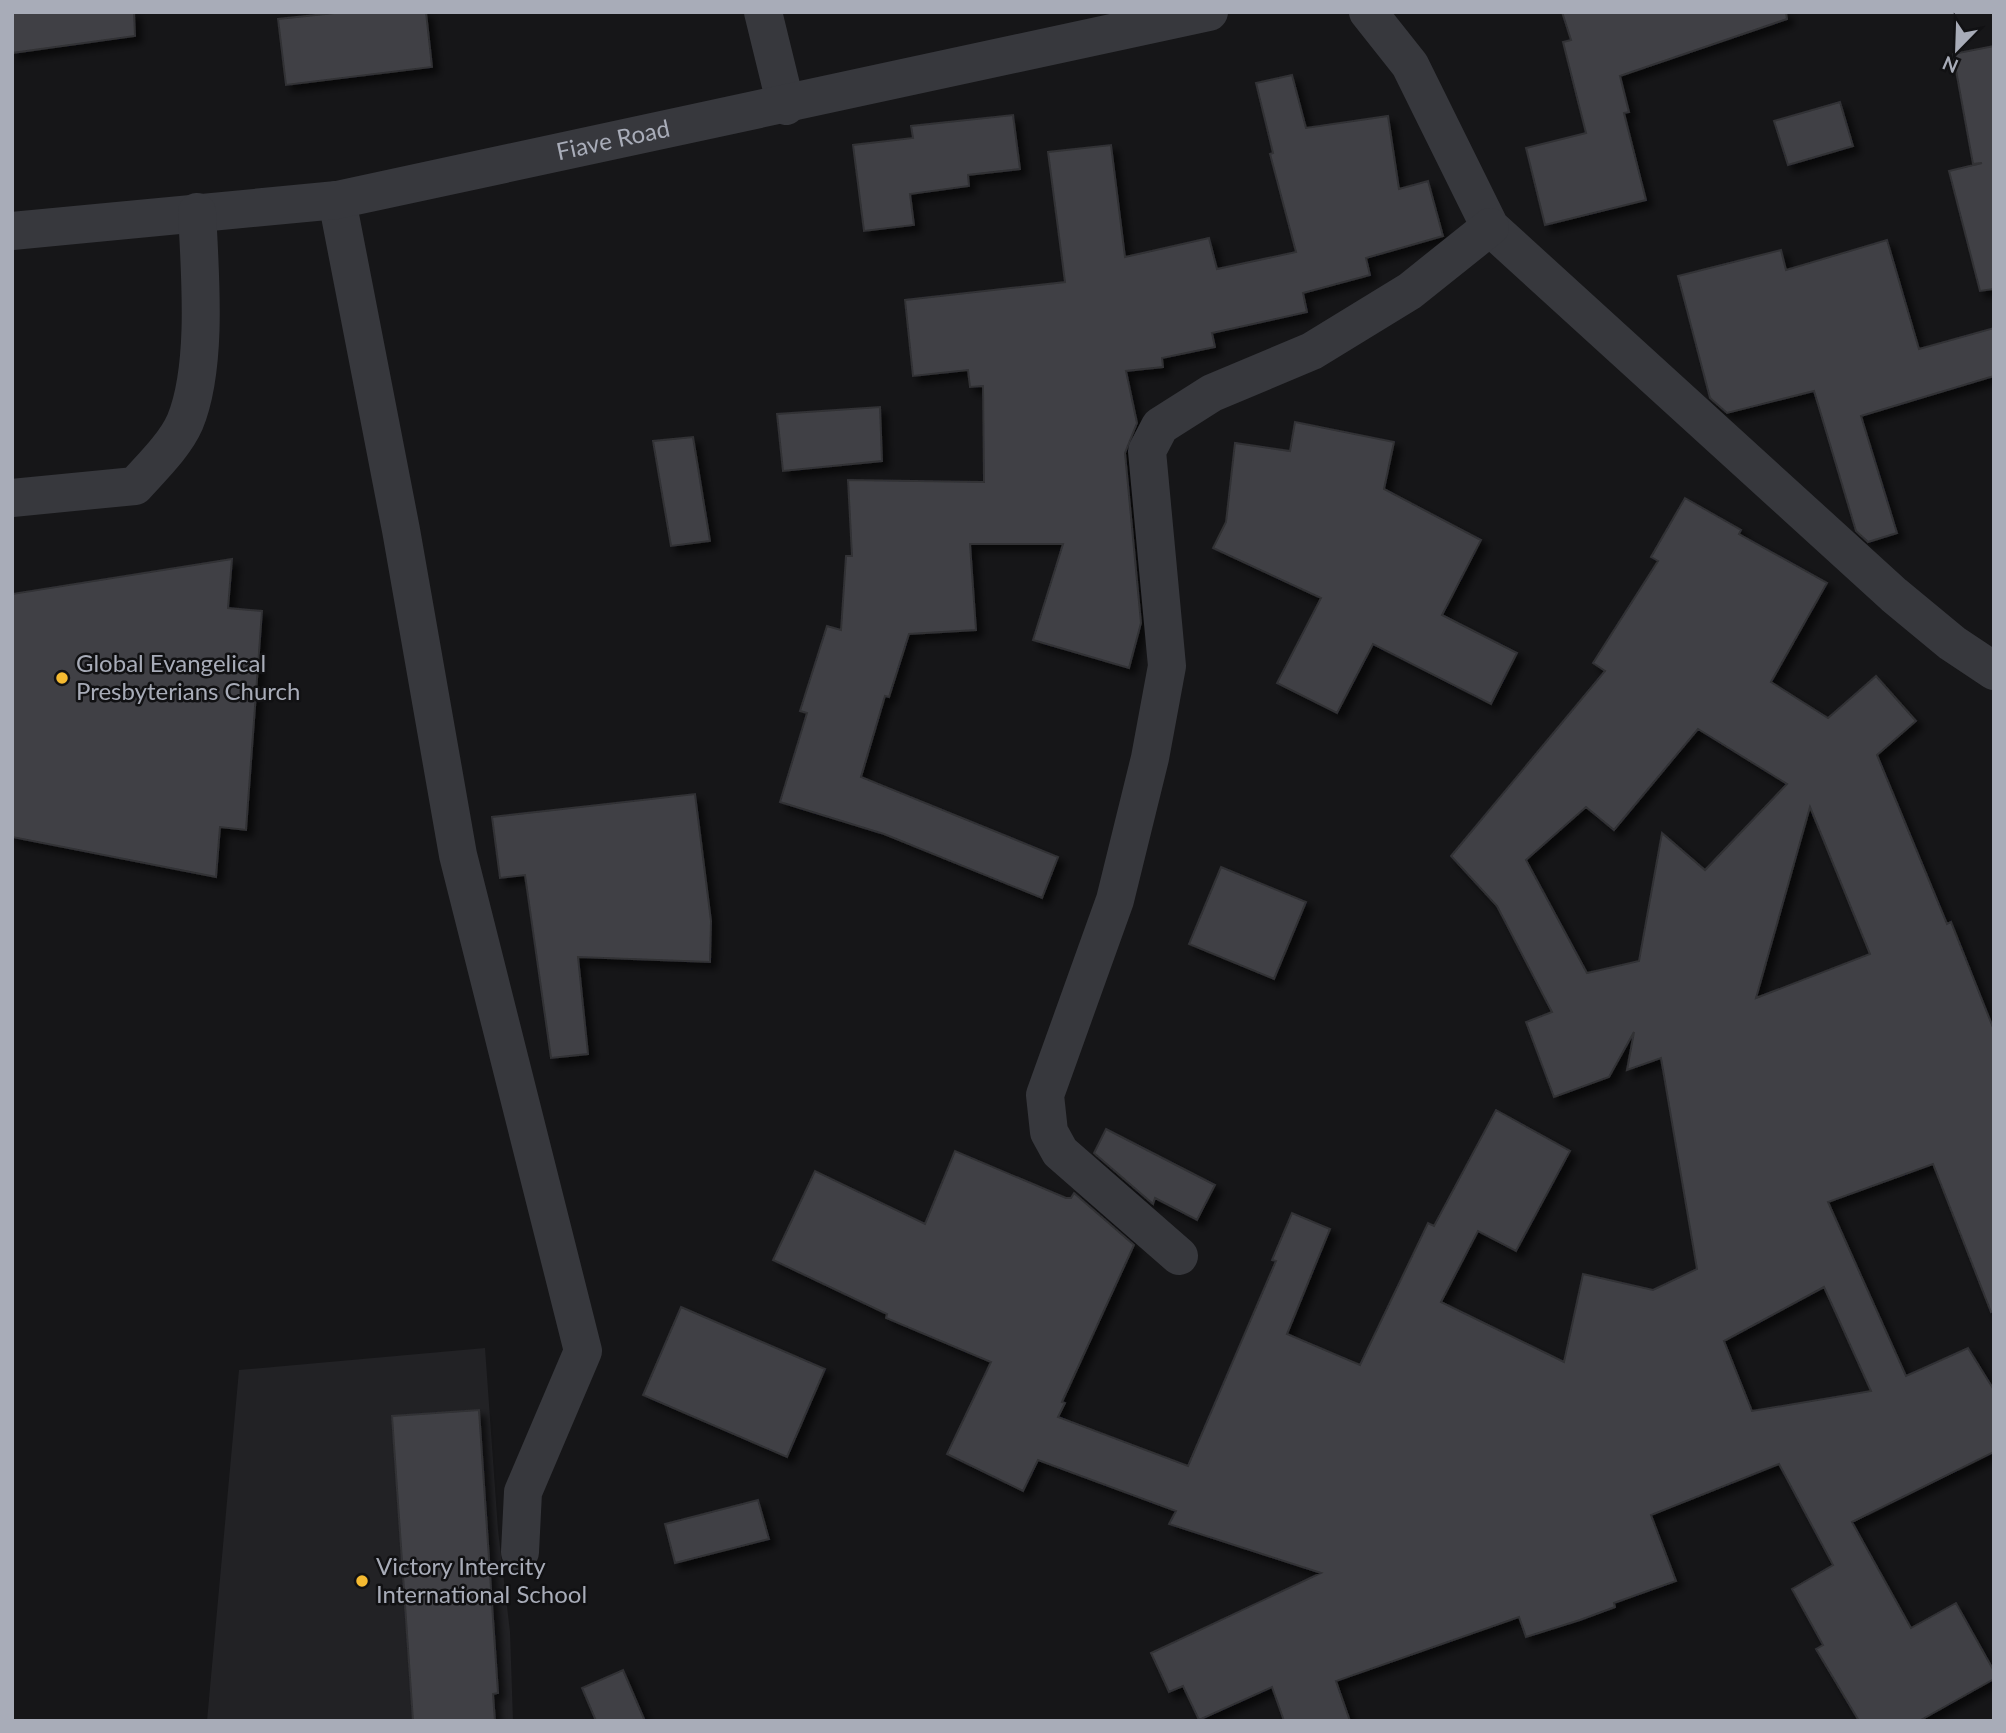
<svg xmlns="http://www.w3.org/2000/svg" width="2006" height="1733" viewBox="0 0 2006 1733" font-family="Lato,sans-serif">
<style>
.built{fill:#222225}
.building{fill:#404145;stroke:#303034;stroke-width:2;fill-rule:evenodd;filter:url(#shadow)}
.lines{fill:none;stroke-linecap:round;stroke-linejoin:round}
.minor{stroke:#37383d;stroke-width:38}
.poi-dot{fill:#f5ba31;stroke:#111113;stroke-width:2.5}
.labels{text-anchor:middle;stroke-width:5;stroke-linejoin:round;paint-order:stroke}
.street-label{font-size:24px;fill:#a8acb8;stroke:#111113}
.poi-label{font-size:24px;fill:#a8acb8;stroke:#111113;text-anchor:start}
</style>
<defs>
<filter id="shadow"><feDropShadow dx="6" dy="6" stdDeviation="3.5" flood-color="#0009"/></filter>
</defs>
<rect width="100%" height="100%" fill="#161618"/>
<path class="built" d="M 485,1348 L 498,1530 L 510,1632 L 513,1721 L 207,1721 L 239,1370 Z"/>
<path class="building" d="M 12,12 L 134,12 L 135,36 L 12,53 Z
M 344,12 L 426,12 L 432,67 L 286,85 L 278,19 Z
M 1562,12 L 1786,12 L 1787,19 L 1620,76 L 1629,112 L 1624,113 L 1646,200 L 1545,225 L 1526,148 L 1586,133 L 1563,42 L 1571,40 Z
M 1994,46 L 1994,289 L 1980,291 L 1949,171 L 1982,163 L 1973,164 L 1953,54 Z
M 1292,75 L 1306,128 L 1388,116 L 1399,189 L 1428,181 L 1443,236 L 1366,258 L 1370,275 L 1303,293 L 1307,312 L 1212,333 L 1215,347 L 1162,358 L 1163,367 L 1126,371 L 1137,423 L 1125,453 L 1141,623 L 1129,668 L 1033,640 L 1063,544 L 970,544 L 976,630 L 909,634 L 889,697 L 885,696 L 861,777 L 1058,857 L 1042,898 L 884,834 L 780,802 L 807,713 L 800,711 L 827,626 L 841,630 L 846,556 L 852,556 L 848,480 L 984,482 L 983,386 L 970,387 L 968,370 L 913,376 L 905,300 L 1065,282 L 1048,152 L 1111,145 L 1125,257 L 1209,238 L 1217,269 L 1296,252 L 1270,154 L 1273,153 L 1256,83 Z
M 1840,102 L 1853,146 L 1788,165 L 1774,121 Z
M 1013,115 L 1020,169 L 968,175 L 969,186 L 910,194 L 914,225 L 864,231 L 853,145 L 913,138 L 911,126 Z
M 1887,240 L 1919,349 L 1994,328 L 1994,376 L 1861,416 L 1897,533 L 1868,542 L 1856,531 L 1814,391 L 1727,413 L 1710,398 L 1678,276 L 1781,250 L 1786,270 Z
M 880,407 L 882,461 L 783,471 L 777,414 Z
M 1295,422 L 1394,442 L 1384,489 L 1481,540 L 1442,615 L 1517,653 L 1491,704 L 1373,644 L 1337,713 L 1277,683 L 1321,598 L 1213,548 L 1226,522 L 1235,443 L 1290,451 Z
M 693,437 L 710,541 L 671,546 L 653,441 Z
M 1685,498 L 1741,530 L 1739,534 L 1827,583 L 1771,682 L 1828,718 L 1876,676 L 1916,721 L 1877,755 L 1947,924 L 1951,922 L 1994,1030 L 1994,1311 L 1991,1312 L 1933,1164 L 1828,1202 L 1906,1376 L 1968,1348 L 1994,1390 L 1994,1452 L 1852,1522 L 1911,1628 L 1956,1603 L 1994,1671 L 1994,1679 L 1919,1721 L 1859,1721 L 1816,1649 L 1823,1645 L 1792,1589 L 1833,1565 L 1779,1464 L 1651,1515 L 1676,1581 L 1614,1603 L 1615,1607 L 1580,1620 L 1526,1637 L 1519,1617 L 1336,1681 L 1350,1721 L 1284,1721 L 1272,1687 L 1199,1720 L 1183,1686 L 1169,1692 L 1151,1653 L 1321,1573 L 1169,1524 L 1176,1511 L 1038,1460 L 1023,1491 L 947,1454 L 991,1362 L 886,1318 L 887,1314 L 773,1260 L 815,1171 L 925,1224 L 955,1151 L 1066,1198 L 1071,1198 L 1074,1193 L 1134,1245 L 1062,1402 L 1065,1403 L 1058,1417 L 1188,1466 L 1276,1261 L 1272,1260 L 1292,1213 L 1330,1229 L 1287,1334 L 1360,1365 L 1428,1223 L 1434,1226 L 1496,1110 L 1570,1151 L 1516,1251 L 1478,1231 L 1441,1302 L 1564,1362 L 1583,1274 L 1653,1290 L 1697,1269 L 1661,1058 L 1627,1070 L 1634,1032 L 1609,1077 L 1554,1097 L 1526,1022 L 1552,1012 L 1497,906 L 1451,856 L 1605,671 L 1593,663 L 1658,561 L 1651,557 ZM 1698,729 L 1787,784 L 1705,870 L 1662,833 L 1639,961 L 1587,973 L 1526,860 L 1586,807 L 1614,830 ZM 1810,807 L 1870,954 L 1756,998 ZM 1824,1287 L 1871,1391 L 1752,1411 L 1724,1341 Z
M 232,559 L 228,608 L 262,611 L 246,830 L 220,827 L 216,877 L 12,837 L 12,594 Z
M 695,794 L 711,921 L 710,962 L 578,957 L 588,1054 L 551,1058 L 525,875 L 500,878 L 492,817 Z
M 1221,867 L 1306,902 L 1274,979 L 1189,944 Z
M 1106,1129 L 1215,1185 L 1197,1220 L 1155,1198 L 1153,1204 L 1094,1153 Z
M 681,1307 L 825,1369 L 787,1457 L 643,1395 Z
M 479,1410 L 498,1693 L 493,1694 L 495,1721 L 413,1721 L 392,1416 Z
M 758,1500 L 769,1539 L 675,1563 L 665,1524 Z
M 623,1670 L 645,1721 L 596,1721 L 582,1688 Z"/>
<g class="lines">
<g class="minor">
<path d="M 763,12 L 786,106"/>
<path d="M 1368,12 L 1410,65 L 1490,227 L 1894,595 L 1952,643 L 1994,671"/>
<path d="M 337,200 L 401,530 L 458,855 L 583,1351 L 523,1492 L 520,1552"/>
<path id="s1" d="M 12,231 L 337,200 L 1209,12"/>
<path d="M 12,498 L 135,486 C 152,467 175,445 185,422 C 208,366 200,273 197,212"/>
<path d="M 1179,1256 L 1060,1152 L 1049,1132 L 1045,1095 L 1115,900 L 1150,758 L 1167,666 L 1147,451 L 1160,426 L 1212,393 L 1312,351 L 1410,291 L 1490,227"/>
</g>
</g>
<g class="poi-dot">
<circle cx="62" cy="678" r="7"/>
<circle cx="362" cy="1581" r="7"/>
</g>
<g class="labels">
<g class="street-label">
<text dy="8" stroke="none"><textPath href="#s1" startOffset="609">Fiave Road</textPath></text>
</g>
<g class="poi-label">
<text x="76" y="672">Global Evangelical<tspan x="76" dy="28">Presbyterians Church</tspan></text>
<text x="376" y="1575">Victory Intercity<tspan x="376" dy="28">International School</tspan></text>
</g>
</g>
<rect width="2006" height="1733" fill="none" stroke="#a8acb8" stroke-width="28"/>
<g transform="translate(1957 49) rotate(203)" stroke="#111113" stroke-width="5" paint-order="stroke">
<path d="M0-5L12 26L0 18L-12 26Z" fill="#a8acb8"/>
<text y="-10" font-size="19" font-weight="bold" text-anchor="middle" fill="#a8acb8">N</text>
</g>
</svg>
